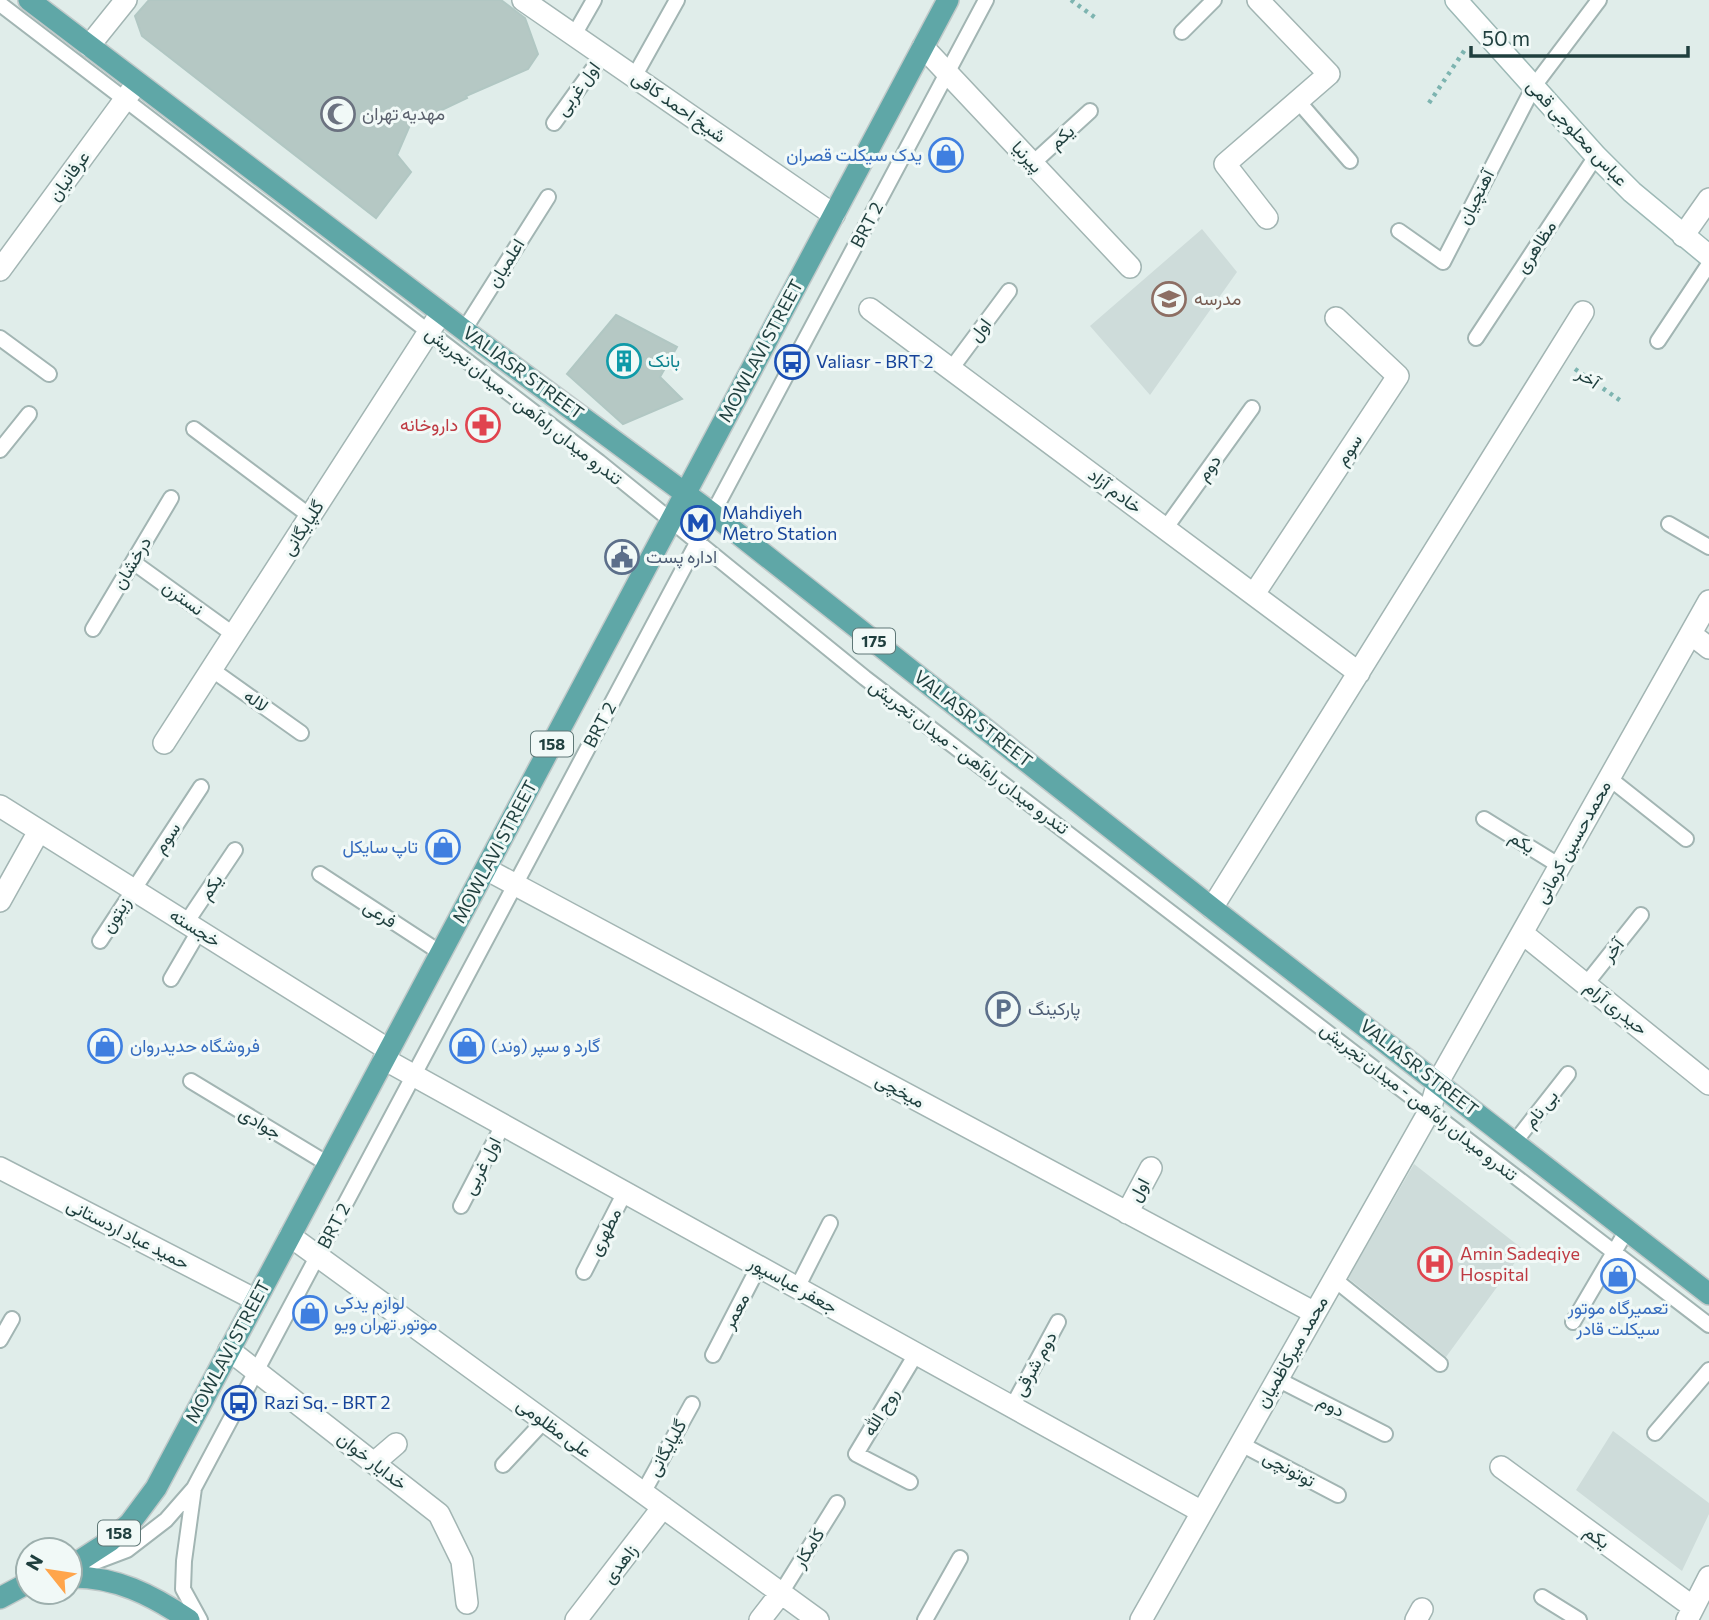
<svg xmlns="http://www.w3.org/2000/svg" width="1709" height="1620" viewBox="0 0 1709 1620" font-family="Commissioner,Vazirmatn,sans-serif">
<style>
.built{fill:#cedcda}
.building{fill:#b5c8c4;stroke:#b1c7c3;stroke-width:2}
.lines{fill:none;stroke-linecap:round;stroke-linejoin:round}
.lane-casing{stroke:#a2b5b3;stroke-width:18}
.street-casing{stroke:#a2b5b3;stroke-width:24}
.secondary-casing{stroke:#9db9b6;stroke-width:24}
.primary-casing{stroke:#c0c9c9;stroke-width:24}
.path{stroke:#7db4b0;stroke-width:4.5;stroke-dasharray:3.5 5;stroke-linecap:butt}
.lane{stroke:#fff;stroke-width:14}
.street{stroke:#fff;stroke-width:21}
.secondary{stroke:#fff;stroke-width:21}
.primary{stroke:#5fa7a7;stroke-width:21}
.labels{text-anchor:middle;stroke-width:6;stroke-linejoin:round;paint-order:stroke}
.shield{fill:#f1f9f7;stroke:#5e7776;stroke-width:2}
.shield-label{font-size:16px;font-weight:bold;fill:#1f3f3e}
.street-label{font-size:18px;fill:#1f3f3e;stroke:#f1f9f7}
.worship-label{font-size:18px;fill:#5b616d;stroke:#f1f9f7;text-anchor:start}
.shop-label{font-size:18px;fill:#366cbe;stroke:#f1f9f7;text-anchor:start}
.education-label{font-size:18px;fill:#785e54;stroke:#f1f9f7;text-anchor:start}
.culture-label{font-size:18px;fill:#0d838f;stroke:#f1f9f7;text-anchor:start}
.transit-label{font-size:18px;fill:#164399;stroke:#f1f9f7;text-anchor:start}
.health-label{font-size:18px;fill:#be3a42;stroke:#f1f9f7;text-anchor:end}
.service-label{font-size:18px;fill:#4e5e75;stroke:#f1f9f7;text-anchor:start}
</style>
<rect width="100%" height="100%" fill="#e0edea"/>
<path class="built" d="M 1202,229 L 1237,272 L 1150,395 L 1090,326 Z
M 1414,1164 L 1524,1250 L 1446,1357 L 1348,1278 Z
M 1613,1431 L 1709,1503 L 1709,1514 L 1682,1571 L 1576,1490 Z"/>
<path class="building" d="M 149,0 L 501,0 L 525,18 L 538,54 L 528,69 L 466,96 L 467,98 L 410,125 L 397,155 L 411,172 L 376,218 L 142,36 L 135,16 Z
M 616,315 L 677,347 L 660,377 L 682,399 L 623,424 L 567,374 Z"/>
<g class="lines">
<g class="lane-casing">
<path id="lane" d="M 0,4 L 599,462 L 865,678 L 1709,1325
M 1182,32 L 1214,0
M 574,35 L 594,0
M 634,77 L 677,0
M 1298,101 L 1350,161
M 554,123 L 603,55
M 1033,163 L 1090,111
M 1399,231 L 1443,262 L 1534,86 L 1599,0
M 464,330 L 548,197
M 0,338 L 49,374
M 1476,338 L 1596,156
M 1658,341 L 1709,264
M 951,369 L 1009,291
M 194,429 L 310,516
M 0,450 L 29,414
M 1669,524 L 1709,547
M 1165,529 L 1252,408
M 133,562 L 233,634
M 93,629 L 171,498
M 211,669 L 301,733
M 1609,778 L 1686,839
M 1484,819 L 1560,866
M 320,874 L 441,953
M 186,923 L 235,850
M 100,941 L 201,787
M 171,979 L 199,931
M 1586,984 L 1641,915
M 191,1081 L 328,1164
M 1514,1143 L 1568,1074
M 461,1206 L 503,1125
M 584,1272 L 625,1192
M 1334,1279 L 1440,1364
M 797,1288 L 830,1223
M 1573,1322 L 1627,1230
M 0,1340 L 12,1319
M 713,1355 L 759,1266
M 1277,1379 L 1385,1434
M 1012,1407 L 1058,1322
M 1655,1433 L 1709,1370
M 1241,1444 L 1338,1495
M 503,1465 L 544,1421
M 910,1482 L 856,1454 L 916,1354
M 194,1488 L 184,1561 L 183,1589 L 200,1620
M 643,1493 L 692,1404
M 82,1567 L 127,1550 L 166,1520 L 194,1488 L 986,0
M 781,1593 L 837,1503
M 1542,1597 L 1579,1620
M 925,1620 L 960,1558"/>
</g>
<g class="street-casing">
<path id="street" d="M 523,0 L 834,215
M 1258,0 L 1329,74 L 1225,164 L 1267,218
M 89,46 L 126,0
M 923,47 L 1130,267
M 1683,236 L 1709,199
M 0,270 L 137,83
M 870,309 L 1359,673
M 1254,594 L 1398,376 L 1336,318
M 1691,634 L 1709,648
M 164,743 L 441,313
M 0,806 L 389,1050
M 486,869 L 1315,1313
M 0,901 L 39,831
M 1212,908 L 1583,312
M 1522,933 L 1709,1084
M 384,1059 L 1202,1512
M 0,1168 L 256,1300
M 1127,1213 L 1151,1168
M 290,1236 L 818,1620
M 229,1350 L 439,1514 L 462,1561 L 467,1603
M 375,1462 L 396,1444
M 1501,1467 L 1693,1607
M 576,1620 L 663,1507
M 760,1620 L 781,1593
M 1141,1620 L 1430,1110 L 1438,1082 L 1709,601
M 1416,1620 L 1422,1609
M 1687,1620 L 1709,1577"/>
</g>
<g class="secondary-casing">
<path id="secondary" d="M 1456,0 L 1596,156 L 1632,192 L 1709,256"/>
</g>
<g class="primary-casing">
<path id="primary" d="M 29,0 L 464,330 L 713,514 L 1212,908 L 1709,1294
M 70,1567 L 110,1541 L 130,1523 L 156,1488 L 948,0
M 70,1577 C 115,1576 152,1595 189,1620
M 0,1598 L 28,1583"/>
</g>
<path class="path" d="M 1071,0 L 1097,19
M 1429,103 L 1466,48
M 1575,369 L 1621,401"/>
<use href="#lane" class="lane"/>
<use href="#street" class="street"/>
<use href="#secondary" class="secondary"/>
<use href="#primary" class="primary"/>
</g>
<defs>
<g id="mosque-ring" transform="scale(1.75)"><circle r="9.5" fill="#f1f9f7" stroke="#6b7280" stroke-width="1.5"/><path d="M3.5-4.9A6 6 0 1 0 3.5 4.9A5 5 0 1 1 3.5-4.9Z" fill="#6b7280"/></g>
<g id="shop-ring" transform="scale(1.75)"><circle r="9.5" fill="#f1f9f7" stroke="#3f7fe0" stroke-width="1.5"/><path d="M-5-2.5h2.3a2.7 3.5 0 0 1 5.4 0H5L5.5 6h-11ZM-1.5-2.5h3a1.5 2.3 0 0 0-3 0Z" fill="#3f7fe0"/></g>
<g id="school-ring" transform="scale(1.75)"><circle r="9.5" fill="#f1f9f7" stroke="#8d6e63" stroke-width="1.5"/><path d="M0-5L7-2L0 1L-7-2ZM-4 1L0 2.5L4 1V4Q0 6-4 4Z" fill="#8d6e63"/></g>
<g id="building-ring" transform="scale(1.75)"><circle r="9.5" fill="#f1f9f7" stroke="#0f9aa8" stroke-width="1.5"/><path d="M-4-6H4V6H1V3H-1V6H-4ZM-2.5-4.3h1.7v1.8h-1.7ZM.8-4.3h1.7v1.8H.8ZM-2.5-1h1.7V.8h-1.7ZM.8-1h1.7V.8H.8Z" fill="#0f9aa8"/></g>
<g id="bus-ring" transform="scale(1.75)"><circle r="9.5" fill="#f1f9f7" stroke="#1a4fb4" stroke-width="1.5"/><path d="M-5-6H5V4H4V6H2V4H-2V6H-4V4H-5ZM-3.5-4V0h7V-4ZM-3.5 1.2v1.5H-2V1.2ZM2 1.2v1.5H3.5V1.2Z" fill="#1a4fb4"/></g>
<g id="pharmacy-ring" transform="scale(1.75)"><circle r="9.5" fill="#f1f9f7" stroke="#e0444e" stroke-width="1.5"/><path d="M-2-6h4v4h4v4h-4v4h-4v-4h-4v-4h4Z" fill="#e0444e"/></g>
<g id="metro-ring" transform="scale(1.75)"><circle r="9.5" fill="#f1f9f7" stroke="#1a4fb4" stroke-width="1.5"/><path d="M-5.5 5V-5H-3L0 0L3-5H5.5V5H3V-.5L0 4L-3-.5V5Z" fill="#1a4fb4"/></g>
<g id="civic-ring" transform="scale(1.75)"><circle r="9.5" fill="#f1f9f7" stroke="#5c6f8a" stroke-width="1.5"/><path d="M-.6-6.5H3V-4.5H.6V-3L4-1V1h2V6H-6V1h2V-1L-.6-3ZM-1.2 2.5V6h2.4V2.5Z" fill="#5c6f8a"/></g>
<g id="parking-ring" transform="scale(1.75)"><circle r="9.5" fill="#f1f9f7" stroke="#5c6f8a" stroke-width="1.5"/><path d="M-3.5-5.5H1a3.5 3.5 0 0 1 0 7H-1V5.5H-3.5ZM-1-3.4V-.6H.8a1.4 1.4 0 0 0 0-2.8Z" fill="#5c6f8a"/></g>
<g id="hospital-ring" transform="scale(1.75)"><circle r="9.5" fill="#f1f9f7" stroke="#e0444e" stroke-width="1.5"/><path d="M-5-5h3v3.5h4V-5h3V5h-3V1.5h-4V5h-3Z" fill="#e0444e"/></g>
</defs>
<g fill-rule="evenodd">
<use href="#mosque-ring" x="338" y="114"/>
<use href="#shop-ring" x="946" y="155"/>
<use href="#school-ring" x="1169" y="299"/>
<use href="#building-ring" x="624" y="361"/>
<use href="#bus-ring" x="792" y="362"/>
<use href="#pharmacy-ring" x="483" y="425"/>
<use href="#metro-ring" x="698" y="523"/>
<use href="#civic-ring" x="622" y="557"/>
<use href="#shop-ring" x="443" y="847"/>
<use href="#parking-ring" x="1003" y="1009"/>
<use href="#shop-ring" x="105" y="1046"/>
<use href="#shop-ring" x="467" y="1046"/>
<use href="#hospital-ring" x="1435" y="1264"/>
<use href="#shop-ring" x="1618" y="1276"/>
<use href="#shop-ring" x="310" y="1313"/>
<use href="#bus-ring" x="239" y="1403"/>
</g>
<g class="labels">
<g class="shield">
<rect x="853" y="628.5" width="42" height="25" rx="5"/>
<rect x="531" y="731.5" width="42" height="25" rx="5"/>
<rect x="98" y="1520.5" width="42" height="25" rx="5"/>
</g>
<g class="shield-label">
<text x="874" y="647">175</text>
<text x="552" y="750">158</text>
<text x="119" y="1539">158</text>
</g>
<g class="street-label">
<text transform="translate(578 89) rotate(-54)" y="6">اول غربی</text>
<text transform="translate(679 107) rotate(35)" y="6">شیخ احمد کافی</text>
<text transform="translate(1577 133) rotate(47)" y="6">عباس محلوجی قمی</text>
<text transform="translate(1062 137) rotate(-42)" y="6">یکم</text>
<text transform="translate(1027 157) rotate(47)" y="6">پیرنیا</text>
<text transform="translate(69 176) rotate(-54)" y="6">عرفانیان</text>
<text transform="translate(1476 197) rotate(-63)" y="6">آهنچیان</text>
<text transform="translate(867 225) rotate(-62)" y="6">BRT 2</text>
<text transform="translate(1536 247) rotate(-57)" y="6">مظاهری</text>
<text transform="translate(506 263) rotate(-58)" y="6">اعلمیان</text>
<text transform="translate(980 330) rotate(-53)" y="6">اول</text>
<text transform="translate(761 351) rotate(-62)" y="6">MOWLAVI STREET</text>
<text transform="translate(523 373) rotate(36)" y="6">VALIASR STREET</text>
<text transform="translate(1588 378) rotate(35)" y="6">آخر</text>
<text transform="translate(524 406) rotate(38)" y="6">تندرو میدان راه‌آهن - میدان تجریش</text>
<text transform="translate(1349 450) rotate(-57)" y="6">سوم</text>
<text transform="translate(1209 468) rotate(-54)" y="6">دوم</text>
<text transform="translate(1115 491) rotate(37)" y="6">خادم آزاد</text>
<text transform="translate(303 528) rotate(-57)" y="6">گلپایگانی</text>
<text transform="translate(132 563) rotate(-59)" y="6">درخشان</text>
<text transform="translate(183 598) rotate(36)" y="6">نسترن</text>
<text transform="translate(256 701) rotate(36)" y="6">لاله</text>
<text transform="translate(973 719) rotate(38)" y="6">VALIASR STREET</text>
<text transform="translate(600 725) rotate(-62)" y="6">BRT 2</text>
<text transform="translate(969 757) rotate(37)" y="6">تندرو میدان راه‌آهن - میدان تجریش</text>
<text transform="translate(167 838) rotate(-56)" y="6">سوم</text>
<text transform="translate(1522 842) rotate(32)" y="6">یکم</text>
<text transform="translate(1573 842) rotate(-61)" y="6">محمدحسین کرمانی</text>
<text transform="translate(495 852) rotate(-62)" y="6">MOWLAVI STREET</text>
<text transform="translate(211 887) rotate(-56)" y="6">یکم</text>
<text transform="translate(380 914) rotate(33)" y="6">فرعی</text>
<text transform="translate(116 915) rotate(-58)" y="6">زیتون</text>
<text transform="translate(195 928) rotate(32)" y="6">خجسته</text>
<text transform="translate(1613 950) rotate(-51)" y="6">آخر</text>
<text transform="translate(1616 1008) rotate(39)" y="6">حیدری آرام</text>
<text transform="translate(1419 1068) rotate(38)" y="6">VALIASR STREET</text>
<text transform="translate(900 1091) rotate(28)" y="6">میخچی</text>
<text transform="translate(1419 1102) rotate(38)" y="6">تندرو میدان راه‌آهن - میدان تجریش</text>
<text transform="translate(1541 1109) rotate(-51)" y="6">بی نام</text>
<text transform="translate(260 1123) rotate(31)" y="6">جوادی</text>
<text transform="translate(482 1166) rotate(-63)" y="6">اول غربی</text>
<text transform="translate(1139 1190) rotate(-62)" y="6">اول</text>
<text transform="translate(334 1226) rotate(-62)" y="6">BRT 2</text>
<text transform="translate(605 1232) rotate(-63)" y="6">مطهری</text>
<text transform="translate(128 1234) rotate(27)" y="6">حمید عباد اردستانی</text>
<text transform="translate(793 1285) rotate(29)" y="6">جعفر عباسپور</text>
<text transform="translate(736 1311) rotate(-62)" y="6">معمر</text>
<text transform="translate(228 1352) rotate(-62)" y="6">MOWLAVI STREET</text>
<text transform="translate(1292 1352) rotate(-60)" y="6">محمد میرکاظمیان</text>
<text transform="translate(1035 1364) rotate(-61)" y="6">دوم شرقی</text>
<text transform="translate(1331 1406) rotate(27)" y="6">دوم</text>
<text transform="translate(881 1412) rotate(-59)" y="6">روح الله</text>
<text transform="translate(554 1428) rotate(36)" y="6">علی مظلومی</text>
<text transform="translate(667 1448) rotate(-61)" y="6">گلپایگانی</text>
<text transform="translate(372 1461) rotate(38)" y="6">خدایار خوان</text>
<text transform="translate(1289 1469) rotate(28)" y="6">توتونچی</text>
<text transform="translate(1597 1537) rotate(36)" y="6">یکم</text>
<text transform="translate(809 1548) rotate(-58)" y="6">کامکار</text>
<text transform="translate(620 1564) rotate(-52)" y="6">زاهدی</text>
</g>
<g class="worship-label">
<text x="362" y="120">مهدیه تهران</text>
</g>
<g class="shop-label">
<text x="922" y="161" text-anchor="end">یدک سیکلت قصران</text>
<text x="418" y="853" text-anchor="end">تاپ سایکل</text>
<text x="130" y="1052">فروشگاه حدیدروان</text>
<text x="491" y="1052">گارد و سپر (وند)</text>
<text x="334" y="1309">لوازم یدکی<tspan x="334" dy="21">موتور تهران ویو</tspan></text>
<text x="1618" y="1314" text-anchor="middle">تعمیرگاه موتور<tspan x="1618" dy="21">سیکلت قادر</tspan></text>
</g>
<g class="education-label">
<text x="1194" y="305">مدرسه</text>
</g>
<g class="culture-label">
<text x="648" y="367">بانک</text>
</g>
<g class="transit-label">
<text x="816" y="368">Valiasr - BRT 2</text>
<text x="722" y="519">Mahdiyeh<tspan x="722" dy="21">Metro Station</tspan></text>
<text x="264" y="1409">Razi Sq. - BRT 2</text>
</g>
<g class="health-label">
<text x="458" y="431">داروخانه</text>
<text x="1460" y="1260" text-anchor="start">Amin Sadeqiye<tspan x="1460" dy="21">Hospital</tspan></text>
</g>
<g class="service-label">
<text x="646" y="563">اداره پست</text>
<text x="1028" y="1015">پارکینگ</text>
</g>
</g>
<g transform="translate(49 1571) rotate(300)"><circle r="33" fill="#f1f9f7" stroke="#9dafad" stroke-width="2"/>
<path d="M0-5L12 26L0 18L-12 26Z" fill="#ffa54b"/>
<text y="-10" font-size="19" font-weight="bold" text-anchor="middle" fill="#1f3f3e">N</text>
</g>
<path d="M1471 46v10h217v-10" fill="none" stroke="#1f3f3e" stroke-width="3.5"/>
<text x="1482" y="46" font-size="21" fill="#1f3f3e" stroke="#f1f9f7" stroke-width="5" paint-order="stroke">50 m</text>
</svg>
